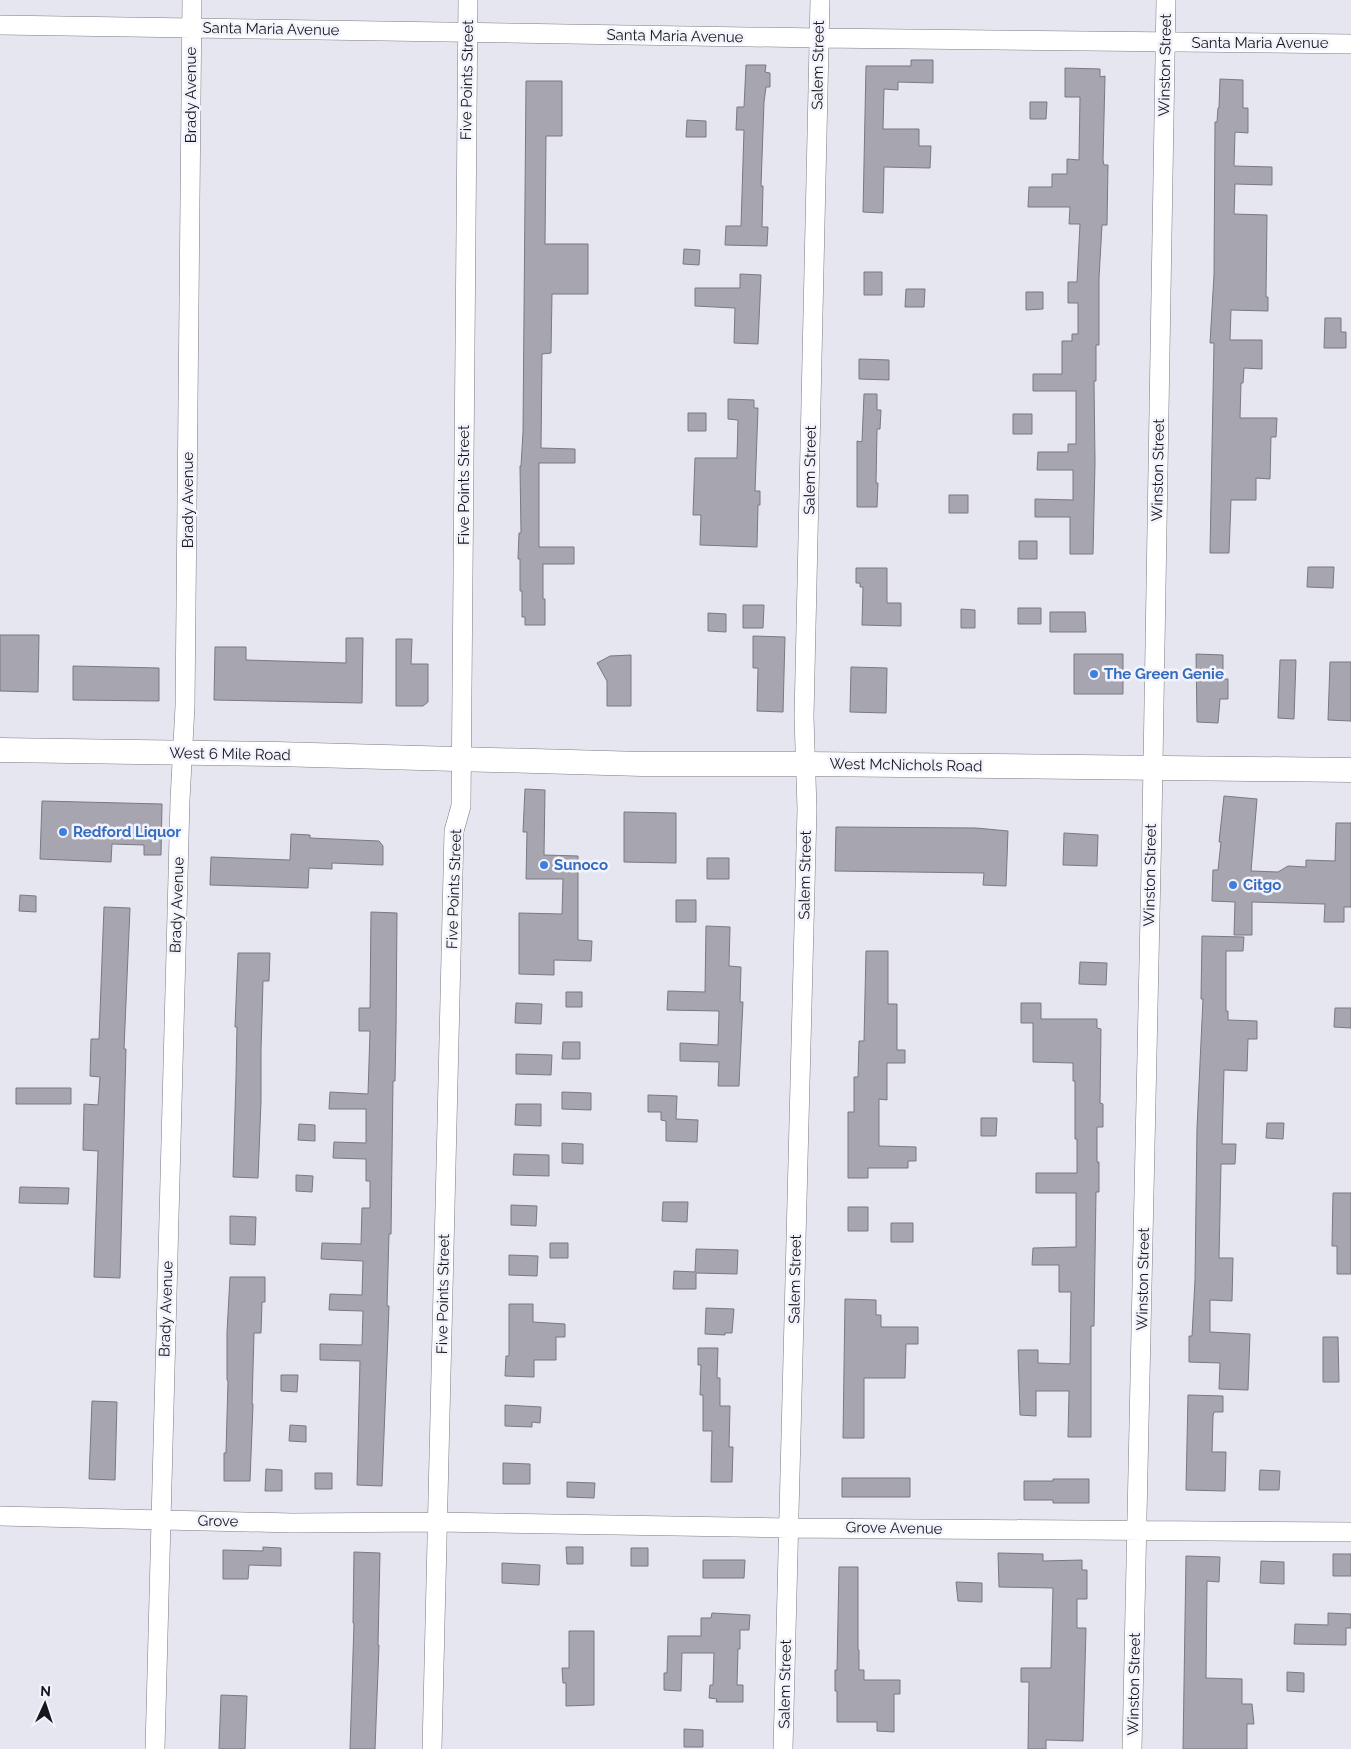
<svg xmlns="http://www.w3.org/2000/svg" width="1351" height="1749" viewBox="0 0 1351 1749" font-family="Raleway,sans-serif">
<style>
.building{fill:#a7a6b0;stroke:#797982}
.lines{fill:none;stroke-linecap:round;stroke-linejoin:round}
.minor-casing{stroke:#7c7b84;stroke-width:20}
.major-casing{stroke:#7c7b84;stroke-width:25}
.minor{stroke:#fff;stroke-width:19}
.major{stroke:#fff;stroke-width:24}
.shop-dot{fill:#3f7fe0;stroke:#f3f3fd;stroke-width:2}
.labels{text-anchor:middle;stroke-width:5;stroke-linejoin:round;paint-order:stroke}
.street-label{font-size:15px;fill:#18181c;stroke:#f3f3fd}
.shop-label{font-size:15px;font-weight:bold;fill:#366cbe;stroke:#f3f3fd;text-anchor:start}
</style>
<rect width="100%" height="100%" fill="#e6e6f0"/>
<path class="building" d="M 911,60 L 933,60 L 933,83 L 898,82 L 898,90 L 884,89 L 883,129 L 919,129 L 919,146 L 931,146 L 930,168 L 884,167 L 883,213 L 863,212 L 866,66 L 911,66 Z
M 746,65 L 766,65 L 765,72 L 770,73 L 770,87 L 766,87 L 764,102 L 761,186 L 763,186 L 762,227 L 768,227 L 767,246 L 725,245 L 726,226 L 741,226 L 744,130 L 736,130 L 737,107 L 744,107 Z
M 1065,68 L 1100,69 L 1100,77 L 1105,76 L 1103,160 L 1104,165 L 1108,165 L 1107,225 L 1102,225 L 1099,278 L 1099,345 L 1096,345 L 1096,381 L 1094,381 L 1095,462 L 1093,554 L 1070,554 L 1070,517 L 1035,517 L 1035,499 L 1073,500 L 1073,470 L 1037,470 L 1038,452 L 1068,452 L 1068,444 L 1076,444 L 1076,391 L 1033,391 L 1033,374 L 1062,374 L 1062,341 L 1072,341 L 1072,334 L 1078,334 L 1078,303 L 1068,303 L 1068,282 L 1077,282 L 1080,224 L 1069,224 L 1070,207 L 1028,207 L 1029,187 L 1052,187 L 1052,174 L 1067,174 L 1067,159 L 1079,160 L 1080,97 L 1065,97 Z
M 1220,79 L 1243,80 L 1243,108 L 1248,108 L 1248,133 L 1235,132 L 1234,166 L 1272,167 L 1272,185 L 1235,184 L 1234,214 L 1267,215 L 1266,297 L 1268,297 L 1268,311 L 1231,310 L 1230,340 L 1262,340 L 1262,369 L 1244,368 L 1243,383 L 1241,383 L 1240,418 L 1277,418 L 1276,437 L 1271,437 L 1270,479 L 1256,478 L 1256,500 L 1231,500 L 1229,553 L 1210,553 L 1214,343 L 1210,343 L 1214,275 L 1215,122 L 1217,122 L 1218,108 L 1219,108 Z
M 526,81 L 562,81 L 562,136 L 546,136 L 545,244 L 588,244 L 588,294 L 552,294 L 551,353 L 542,354 L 541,448 L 575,449 L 575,463 L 539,463 L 539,547 L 574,547 L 574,564 L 543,564 L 543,599 L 545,599 L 545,625 L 525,625 L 525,617 L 522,617 L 522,591 L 520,591 L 520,559 L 518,559 L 519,533 L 521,533 L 520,466 L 521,466 L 523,432 Z
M 1030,102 L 1047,102 L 1046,119 L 1030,119 Z
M 687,120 L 706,121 L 706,137 L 686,137 Z
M 684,249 L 700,250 L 699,265 L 683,264 Z
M 864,272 L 882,272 L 882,295 L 864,295 Z
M 740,274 L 761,275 L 758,344 L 734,343 L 735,308 L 695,306 L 695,288 L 740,288 Z
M 906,289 L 925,289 L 924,307 L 905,307 Z
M 1026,292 L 1043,292 L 1043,309 L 1026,310 Z
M 1325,318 L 1341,318 L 1341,332 L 1346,332 L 1346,348 L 1324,348 Z
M 859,359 L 889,360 L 889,380 L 859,379 Z
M 864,394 L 877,394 L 877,410 L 881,410 L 880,429 L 877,429 L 876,483 L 878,483 L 877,507 L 857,507 L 857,441 L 862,442 Z
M 728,399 L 754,400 L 754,408 L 758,408 L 755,491 L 760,491 L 760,505 L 758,505 L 757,547 L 700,545 L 701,515 L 693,515 L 695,458 L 737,458 L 738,420 L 728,419 Z
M 688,413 L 706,413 L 706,431 L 688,431 Z
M 1013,414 L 1032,414 L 1032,434 L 1013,434 Z
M 949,495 L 968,495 L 968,513 L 949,513 Z
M 1019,541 L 1037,541 L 1037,559 L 1019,559 Z
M 1308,567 L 1334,567 L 1333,588 L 1307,587 Z
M 856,568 L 887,568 L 887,603 L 901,603 L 901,626 L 862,625 L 863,587 L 860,587 L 860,583 L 856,583 Z
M 743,605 L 764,605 L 763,628 L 743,628 Z
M 1018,608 L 1041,608 L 1041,624 L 1018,624 Z
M 961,609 L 975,610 L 975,628 L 961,628 Z
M 1050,612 L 1085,612 L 1086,632 L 1050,632 Z
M 708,613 L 726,614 L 726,632 L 708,631 Z
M 0,635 L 39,635 L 38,692 L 0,691 Z
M 753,636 L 785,637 L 783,712 L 757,711 L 758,668 L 753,668 Z
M 346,638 L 363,638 L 362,703 L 214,700 L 215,647 L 246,647 L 246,660 L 346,663 Z
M 396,639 L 412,639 L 411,664 L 428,664 L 428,702 L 423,706 L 396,706 Z
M 1074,654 L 1123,654 L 1123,694 L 1074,694 Z
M 1196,654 L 1223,655 L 1223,679 L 1228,679 L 1228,699 L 1220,699 L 1218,723 L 1197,722 Z
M 631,655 L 631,706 L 607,706 L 607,681 L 597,663 L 610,656 Z
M 1280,660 L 1296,660 L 1294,719 L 1278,718 Z
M 1330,662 L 1351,662 L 1351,721 L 1328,720 Z
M 73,666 L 159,668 L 159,701 L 73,700 Z
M 851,667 L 887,668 L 886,713 L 850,712 Z
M 525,789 L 545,790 L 544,855 L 578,856 L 578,940 L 592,941 L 591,961 L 554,960 L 554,975 L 519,974 L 519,913 L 562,914 L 563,879 L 526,879 L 527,832 L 523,832 Z
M 1224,796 L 1257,799 L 1251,871 L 1278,872 L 1288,866 L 1306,867 L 1306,860 L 1335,861 L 1336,823 L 1351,823 L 1351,907 L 1344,907 L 1344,922 L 1324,922 L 1325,904 L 1252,902 L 1252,935 L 1234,935 L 1235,902 L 1212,901 L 1213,870 L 1218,870 L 1221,842 L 1219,842 Z
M 42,801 L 162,804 L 161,855 L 144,855 L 144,845 L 112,844 L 111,862 L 40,859 Z
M 624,812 L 676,813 L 676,863 L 624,862 Z
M 836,827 L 976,828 L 1008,831 L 1006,886 L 983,885 L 984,873 L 835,871 Z
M 1064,833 L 1098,835 L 1097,866 L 1063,865 Z
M 291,834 L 310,835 L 310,838 L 379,841 L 383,846 L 383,865 L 332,863 L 332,869 L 309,868 L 308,888 L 210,885 L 211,857 L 290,860 Z
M 707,858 L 729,858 L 729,879 L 707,879 Z
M 20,895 L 36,896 L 36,912 L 19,911 Z
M 676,900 L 696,900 L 696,922 L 676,922 Z
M 104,907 L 130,908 L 124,1049 L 126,1049 L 120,1278 L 94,1277 L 98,1151 L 83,1150 L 84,1104 L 98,1105 L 100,1077 L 90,1076 L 91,1039 L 99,1039 Z
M 371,912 L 397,913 L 396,1031 L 395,1081 L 393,1081 L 391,1234 L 389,1234 L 387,1306 L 389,1306 L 388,1333 L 382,1486 L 357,1485 L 360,1361 L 320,1360 L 320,1344 L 362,1345 L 363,1311 L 329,1310 L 330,1294 L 362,1295 L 363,1261 L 321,1259 L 322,1243 L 361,1244 L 362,1208 L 370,1208 L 370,1181 L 366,1181 L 366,1159 L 333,1158 L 334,1142 L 366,1143 L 366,1109 L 329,1109 L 330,1092 L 368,1094 L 370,1031 L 359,1031 L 359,1008 L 370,1008 Z
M 706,926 L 730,927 L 729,966 L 741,967 L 740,1002 L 743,1002 L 739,1086 L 718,1086 L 719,1062 L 680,1061 L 680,1043 L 718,1045 L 719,1011 L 667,1010 L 668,991 L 705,992 Z
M 1202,936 L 1244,937 L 1243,951 L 1226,951 L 1226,1011 L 1228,1011 L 1228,1020 L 1257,1021 L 1257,1039 L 1248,1039 L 1247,1071 L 1224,1070 L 1222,1144 L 1236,1144 L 1235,1164 L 1221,1164 L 1219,1258 L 1233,1258 L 1232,1301 L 1210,1300 L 1210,1332 L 1250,1334 L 1248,1390 L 1219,1389 L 1220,1363 L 1189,1362 L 1189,1336 L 1192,1336 L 1195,1280 L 1197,1128 L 1203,999 L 1201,999 Z
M 866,951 L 888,951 L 888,1004 L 897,1004 L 897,1050 L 905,1050 L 905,1063 L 887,1063 L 887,1100 L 879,1099 L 879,1146 L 916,1147 L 916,1161 L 908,1161 L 908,1168 L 868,1168 L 868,1178 L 848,1178 L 848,1112 L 854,1112 L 854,1077 L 858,1077 L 859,1041 L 864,1041 Z
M 238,953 L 270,953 L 269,981 L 263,981 L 261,1051 L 261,1101 L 258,1178 L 233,1177 L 236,1078 L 237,1027 L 235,1027 Z
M 1080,962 L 1107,963 L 1106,985 L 1079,984 Z
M 566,992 L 582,992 L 582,1007 L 566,1007 Z
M 516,1003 L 542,1004 L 541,1024 L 515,1023 Z
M 1021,1003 L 1041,1003 L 1041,1019 L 1097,1019 L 1097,1028 L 1101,1029 L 1100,1103 L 1103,1104 L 1103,1127 L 1097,1127 L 1097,1162 L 1099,1162 L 1099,1192 L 1096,1192 L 1094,1326 L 1091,1326 L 1091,1437 L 1068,1437 L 1069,1391 L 1036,1391 L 1036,1416 L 1020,1415 L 1018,1350 L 1038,1350 L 1038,1363 L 1070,1364 L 1071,1292 L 1059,1292 L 1059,1265 L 1032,1265 L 1033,1248 L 1076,1247 L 1076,1193 L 1036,1193 L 1036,1173 L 1077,1173 L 1077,1139 L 1075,1139 L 1075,1081 L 1073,1081 L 1073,1063 L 1033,1062 L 1033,1023 L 1021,1023 Z
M 1335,1008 L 1351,1008 L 1351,1028 L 1334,1027 Z
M 563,1042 L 580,1042 L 580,1059 L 562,1059 Z
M 516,1054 L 552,1055 L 551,1075 L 516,1074 Z
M 16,1088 L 71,1088 L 71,1104 L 16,1104 Z
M 562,1092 L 591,1093 L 591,1110 L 562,1109 Z
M 648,1095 L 677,1096 L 676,1119 L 698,1120 L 697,1142 L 666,1141 L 666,1121 L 661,1120 L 661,1112 L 648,1112 Z
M 516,1104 L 541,1104 L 541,1126 L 515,1125 Z
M 981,1118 L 997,1118 L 996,1136 L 981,1136 Z
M 1267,1123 L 1284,1123 L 1283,1139 L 1266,1138 Z
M 299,1124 L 315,1125 L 315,1141 L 298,1140 Z
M 562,1143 L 583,1144 L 583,1164 L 562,1163 Z
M 514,1154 L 549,1155 L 549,1176 L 513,1175 Z
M 296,1175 L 313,1176 L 312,1192 L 296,1191 Z
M 20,1187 L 69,1188 L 68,1204 L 19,1203 Z
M 1333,1193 L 1351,1193 L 1351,1274 L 1337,1274 L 1337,1246 L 1332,1246 Z
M 663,1202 L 688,1202 L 687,1222 L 662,1221 Z
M 511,1205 L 537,1206 L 536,1226 L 511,1225 Z
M 848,1207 L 868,1207 L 868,1231 L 848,1231 Z
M 230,1216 L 256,1217 L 255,1245 L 230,1244 Z
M 891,1223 L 913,1223 L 913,1242 L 891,1242 Z
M 550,1243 L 568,1243 L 568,1258 L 550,1258 Z
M 696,1249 L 738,1250 L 737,1274 L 696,1273 L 696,1289 L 673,1289 L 674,1271 L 695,1272 Z
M 509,1255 L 538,1256 L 537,1276 L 509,1275 Z
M 230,1277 L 265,1277 L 265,1302 L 262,1302 L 261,1333 L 254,1333 L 252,1404 L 253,1404 L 250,1481 L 224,1481 L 224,1453 L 226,1453 L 228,1381 L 227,1380 L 227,1332 Z
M 845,1299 L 876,1300 L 876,1315 L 881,1315 L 881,1327 L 918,1327 L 918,1344 L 906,1344 L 905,1378 L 864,1378 L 864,1438 L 843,1438 Z
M 509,1304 L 533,1304 L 533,1322 L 565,1324 L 565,1337 L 556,1337 L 556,1360 L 534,1360 L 534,1377 L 505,1376 L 506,1356 L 509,1356 Z
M 706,1308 L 734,1309 L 732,1333 L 725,1333 L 725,1335 L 705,1334 Z
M 1323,1337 L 1338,1337 L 1339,1382 L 1323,1382 Z
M 698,1348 L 718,1348 L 717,1378 L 720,1378 L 720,1406 L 730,1406 L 729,1447 L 733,1447 L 732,1482 L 711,1482 L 712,1431 L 703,1431 L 703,1395 L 700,1395 L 701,1365 L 698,1365 Z
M 281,1375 L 298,1375 L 297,1392 L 281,1391 Z
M 1188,1395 L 1223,1396 L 1223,1412 L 1214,1412 L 1213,1416 L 1212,1452 L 1226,1452 L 1225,1491 L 1186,1490 Z
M 92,1401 L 117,1402 L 115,1480 L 89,1479 Z
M 505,1405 L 541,1407 L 540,1423 L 532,1422 L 532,1427 L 505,1426 Z
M 290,1425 L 306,1426 L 306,1442 L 289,1441 Z
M 503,1463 L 530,1464 L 530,1484 L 503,1484 Z
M 266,1469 L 282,1470 L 282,1491 L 265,1491 Z
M 1260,1470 L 1280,1471 L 1279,1490 L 1259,1490 Z
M 315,1473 L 332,1473 L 332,1489 L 315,1489 Z
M 842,1478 L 910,1478 L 910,1497 L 842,1497 Z
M 1053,1479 L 1089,1479 L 1089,1503 L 1053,1503 L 1053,1500 L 1024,1500 L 1024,1481 L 1053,1481 Z
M 567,1482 L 595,1483 L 594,1498 L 567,1497 Z
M 263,1547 L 281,1548 L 281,1566 L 249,1565 L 248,1579 L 223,1579 L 223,1550 L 263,1551 Z
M 566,1547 L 583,1547 L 583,1564 L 567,1564 Z
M 631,1548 L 648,1548 L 648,1566 L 631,1566 Z
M 354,1552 L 380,1553 L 378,1645 L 379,1645 L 375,1749 L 350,1749 L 354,1623 L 353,1623 Z
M 998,1553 L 1043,1554 L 1043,1561 L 1082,1560 L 1082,1570 L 1087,1570 L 1087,1599 L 1077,1599 L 1077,1628 L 1086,1628 L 1083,1741 L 1046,1740 L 1046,1749 L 1028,1749 L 1029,1682 L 1021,1682 L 1021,1668 L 1051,1668 L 1053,1588 L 999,1587 Z
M 1333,1554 L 1351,1554 L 1351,1576 L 1333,1576 Z
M 1186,1556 L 1220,1557 L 1219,1582 L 1207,1581 L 1206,1678 L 1242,1679 L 1242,1704 L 1252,1704 L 1254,1724 L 1247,1724 L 1247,1749 L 1183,1749 Z
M 703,1560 L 745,1560 L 744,1578 L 703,1578 Z
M 1261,1561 L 1284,1562 L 1284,1584 L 1260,1583 Z
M 502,1563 L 540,1565 L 539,1585 L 502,1583 Z
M 839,1567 L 858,1567 L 858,1650 L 859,1650 L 859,1670 L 864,1670 L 864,1680 L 900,1680 L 900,1694 L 894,1694 L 894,1732 L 877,1731 L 877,1722 L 837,1722 L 837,1691 L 835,1691 L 835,1670 L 837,1670 Z
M 956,1582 L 982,1583 L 982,1602 L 958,1601 Z
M 712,1613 L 750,1615 L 749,1630 L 740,1630 L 740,1649 L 738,1649 L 737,1685 L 743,1685 L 743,1702 L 716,1702 L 717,1699 L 709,1698 L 710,1685 L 713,1685 L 714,1653 L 682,1653 L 681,1691 L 664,1690 L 664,1673 L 667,1673 L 668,1636 L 701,1636 L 701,1618 L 711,1618 Z
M 1328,1613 L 1351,1614 L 1351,1628 L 1346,1628 L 1346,1645 L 1294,1644 L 1295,1624 L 1328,1625 Z
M 569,1631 L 594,1631 L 594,1705 L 566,1706 L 566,1683 L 563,1683 L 562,1668 L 569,1668 Z
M 1287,1672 L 1304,1673 L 1304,1692 L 1287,1691 Z
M 221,1695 L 247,1696 L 245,1749 L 219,1749 Z
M 684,1729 L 703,1730 L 703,1747 L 684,1747 Z"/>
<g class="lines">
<g class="minor-casing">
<path id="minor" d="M 0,25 L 819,38 L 1351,44
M 0,1516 L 292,1523 L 437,1522 L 789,1528 L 1351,1532
M 155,1749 L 180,800 L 185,706 L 192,0
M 432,1749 L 454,831 L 461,806 L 468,0
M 783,1749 L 807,809 L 804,717 L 820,0
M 1132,1749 L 1152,822 L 1166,0"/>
</g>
<g class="major-casing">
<path id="major" d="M 0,750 L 276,754 L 642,764 L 806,764 L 1351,770"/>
</g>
<use href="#minor" class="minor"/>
<use href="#major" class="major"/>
</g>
<g class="shop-dot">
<circle cx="1094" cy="674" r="5"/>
<circle cx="63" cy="832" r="5"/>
<circle cx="544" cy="865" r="5"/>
<circle cx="1233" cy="885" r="5"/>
</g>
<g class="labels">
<g class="street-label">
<text transform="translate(271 29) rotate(1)" y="5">Santa Maria Avenue</text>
<text transform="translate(675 36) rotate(1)" y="5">Santa Maria Avenue</text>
<text x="1260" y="48">Santa Maria Avenue</text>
<text transform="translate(818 65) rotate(-89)" y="5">Salem Street</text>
<text transform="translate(1165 65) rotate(-89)" y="5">Winston Street</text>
<text transform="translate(467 80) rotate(-89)" y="5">Five Points Street</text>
<text transform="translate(191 95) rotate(-90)" y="5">Brady Avenue</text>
<text transform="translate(810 470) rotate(-89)" y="5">Salem Street</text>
<text transform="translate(1158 470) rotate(-89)" y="5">Winston Street</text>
<text transform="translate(464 485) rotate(-90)" y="5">Five Points Street</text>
<text transform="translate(188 500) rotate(-90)" y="5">Brady Avenue</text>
<text transform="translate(230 754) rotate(1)" y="5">West 6 Mile Road</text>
<text transform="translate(906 765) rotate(1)" y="5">West McNichols Road</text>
<text transform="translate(805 875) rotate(-89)" y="5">Salem Street</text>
<text transform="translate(1150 875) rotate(-89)" y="5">Winston Street</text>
<text transform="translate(454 889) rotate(-88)" y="5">Five Points Street</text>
<text transform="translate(177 905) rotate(-88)" y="5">Brady Avenue</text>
<text transform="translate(795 1279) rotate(-89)" y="5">Salem Street</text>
<text transform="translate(1143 1279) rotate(-89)" y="5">Winston Street</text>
<text transform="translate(443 1294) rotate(-89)" y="5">Five Points Street</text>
<text transform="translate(166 1309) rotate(-88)" y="5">Brady Avenue</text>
<text transform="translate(218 1521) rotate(1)" y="5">Grove</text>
<text transform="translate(894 1528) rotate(1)" y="5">Grove Avenue</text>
<text transform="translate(785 1684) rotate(-89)" y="5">Salem Street</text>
<text transform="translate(1134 1684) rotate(-89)" y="5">Winston Street</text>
</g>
<g class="shop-label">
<text x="1104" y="679">The Green Genie</text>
<text x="73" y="837">Redford Liquor</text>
<text x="554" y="870">Sunoco</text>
<text x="1243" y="890">Citgo</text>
</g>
</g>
<g transform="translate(45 1704) rotate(3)" stroke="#f3f3fd" stroke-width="4" paint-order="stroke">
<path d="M0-4L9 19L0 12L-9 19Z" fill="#18181c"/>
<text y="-8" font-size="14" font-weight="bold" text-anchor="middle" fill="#18181c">N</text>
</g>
</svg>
